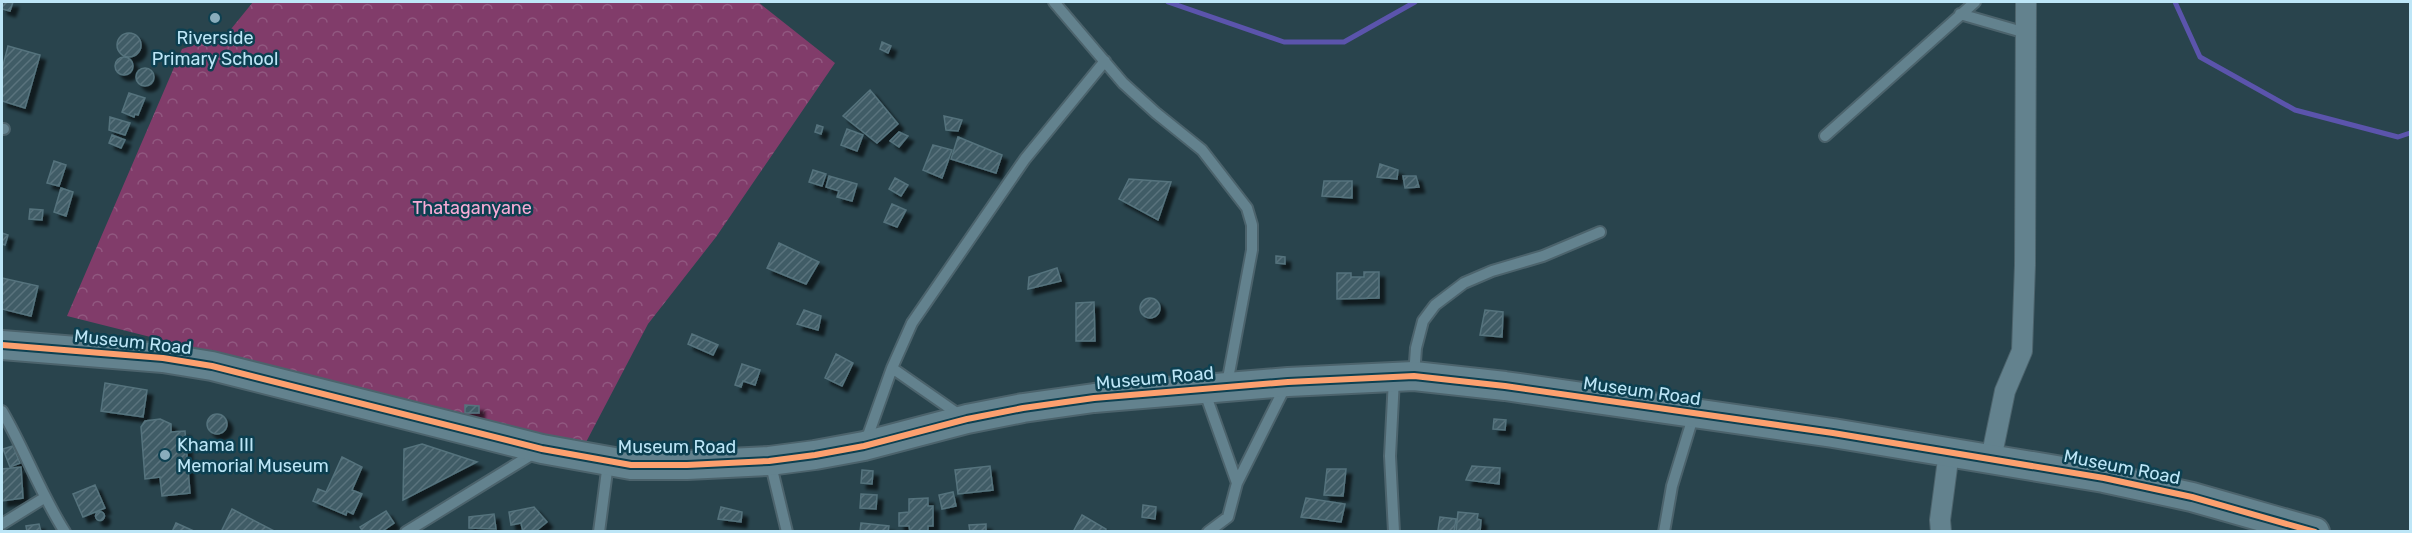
<svg xmlns="http://www.w3.org/2000/svg" width="2412" height="533" viewBox="0 0 2412 533" font-family="Rubik,sans-serif">
<style>
.park{fill:url(#park-crowns)}
.lines{fill:none;stroke-linecap:round;stroke-linejoin:round}
.stream{stroke:#5b54ac;stroke-width:5}
.building{fill:url(#building-hatch);stroke:#55737d;stroke-width:1.5;filter:url(#shadow)}
.lane-casing{stroke:#4c636c;stroke-width:14}
.street-casing{stroke:#4c636c;stroke-width:22}
.secondary-casing{stroke:#4c636c;stroke-width:32}
.lane{stroke:#63828e;stroke-width:10}
.street{stroke:#63828e;stroke-width:20}
.secondary{stroke:#63828e;stroke-width:28}
.cycleway-casing{stroke:#0d4051;stroke-width:10}
.cycleway{stroke:#fca06f;stroke-width:6}
.poi-dot{fill:#89adbc;stroke:#0d4051;stroke-width:2}
.labels{text-anchor:middle;stroke-width:5;stroke-linejoin:round;paint-order:stroke}
.poi-label{font-size:18px;fill:#bde6f7;stroke:#0d4051}
.park-label{font-size:18px;fill:#f8abd6;stroke:#0d4051}
.street-label{font-size:18px;fill:#bde6f7;stroke:#0d4051}
</style>
<defs>
<pattern id="park-crowns" width="20" height="18" patternUnits="userSpaceOnUse" patternTransform="scale(1.5)"><rect width="20" height="18" fill="#813c6a"/><path d="M2 6a3 3 0 1 1 6 0M12 15a3 3 0 1 1 6 0" fill="none" stroke="#915880"/></pattern>
<pattern id="building-hatch" width="6" height="6" patternUnits="userSpaceOnUse" patternTransform="scale(1.5)"><rect width="6" height="6" fill="#415c66"/><path d="M-1 1l2-2M0 6l6-6M5 7l2-2" fill="none" stroke="#5a737d"/></pattern>
<filter id="shadow"><feDropShadow dx="5.5" dy="5.5" stdDeviation="1.5" flood-color="#0009"/></filter>
</defs>
<rect width="100%" height="100%" fill="#29444d"/>
<path class="park" d="M 253,2 L 758,2 L 835,63 L 716,237 L 648,324 L 584,446 L 67,316 L 182,49 L 227,34 Z"/>
<g class="lines">
<path class="stream" d="M 1168,2 L 1284,42 L 1344,42 L 1415,2
M 2175,2 L 2200,57 L 2295,110 L 2398,137 L 2410,133"/>
</g>
<path class="building" d="M 2,2 L 13,2 L 10,11 L 2,9 Z
M117 45a12 12 0 1 1 24 0a12 12 0 1 1-24 0Z
M 882,42 L 891,46 L 888,53 L 880,49 Z
M 8,46 L 40,55 L 25,108 L 2,101 L 2,69 Z
M115 66a9 9 0 1 1 18 0a9 9 0 1 1-18 0Z
M136 77a9 9 0 1 1 18 0a9 9 0 1 1-18 0Z
M 870,90 L 898,124 L 877,143 L 843,116 Z
M 129,93 L 145,98 L 138,115 L 135,114 L 134,117 L 122,112 Z
M 944,116 L 962,120 L 958,131 L 946,130 Z
M 110,117 L 130,123 L 125,135 L 109,130 Z
M 817,125 L 823,127 L 821,134 L 815,132 Z
M 847,129 L 863,135 L 857,151 L 841,145 Z
M 899,132 L 908,136 L 899,147 L 890,141 Z
M 112,135 L 125,140 L 121,148 L 109,143 Z
M 958,137 L 1002,155 L 996,173 L 951,159 Z
M 933,145 L 952,150 L 942,178 L 923,170 Z
M 54,161 L 66,165 L 59,186 L 47,183 Z
M 1380,164 L 1398,170 L 1397,179 L 1377,177 Z
M 813,170 L 826,174 L 822,186 L 809,182 Z
M 829,176 L 857,184 L 852,201 L 837,197 L 839,191 L 826,187 Z
M 1403,176 L 1416,176 L 1419,187 L 1405,188 Z
M 895,178 L 908,185 L 901,196 L 889,189 Z
M 1129,179 L 1171,182 L 1158,220 L 1119,199 Z
M 1324,181 L 1352,181 L 1352,198 L 1322,196 Z
M 61,188 L 73,192 L 66,216 L 54,212 Z
M 892,204 L 906,210 L 897,227 L 884,222 Z
M 30,209 L 43,210 L 42,220 L 29,219 Z
M 2,233 L 8,235 L 5,245 L 2,244 Z
M 779,243 L 819,262 L 806,284 L 767,268 Z
M 1276,256 L 1285,257 L 1285,264 L 1276,263 Z
M 1057,268 L 1061,281 L 1028,289 L 1029,277 Z
M 1364,272 L 1379,272 L 1379,298 L 1337,299 L 1337,273 L 1351,273 L 1351,277 L 1364,277 Z
M 2,278 L 38,286 L 31,316 L 2,309 Z
M1140 308a10 10 0 1 1 20 0a10 10 0 1 1-20 0Z
M 1094,302 L 1095,341 L 1076,341 L 1076,303 Z
M 804,310 L 821,316 L 818,330 L 797,324 Z
M 1485,310 L 1503,312 L 1502,337 L 1480,335 Z
M 692,334 L 718,345 L 713,355 L 688,344 Z
M 836,354 L 853,363 L 842,386 L 825,378 Z
M 742,364 L 760,370 L 755,385 L 743,381 L 741,387 L 735,385 Z
M 105,383 L 147,390 L 143,417 L 101,411 Z
M 465,405 L 479,406 L 479,413 L 465,413 Z
M207 424a10 10 0 1 1 20 0a10 10 0 1 1-20 0Z
M 160,419 L 171,424 L 171,432 L 185,431 L 190,493 L 162,496 L 160,477 L 145,479 L 141,427 L 145,421 Z
M 1494,419 L 1506,420 L 1505,430 L 1493,429 Z
M 422,444 L 477,462 L 403,500 L 404,449 Z
M 13,446 L 20,463 L 10,467 L 3,449 Z
M 342,457 L 362,467 L 352,490 L 362,494 L 353,514 L 347,511 L 346,515 L 313,501 L 318,489 L 326,492 Z
M 990,466 L 993,490 L 958,494 L 955,470 Z
M 1472,466 L 1500,468 L 1499,484 L 1466,480 Z
M 21,467 L 23,498 L 2,501 L 2,469 Z
M 1327,469 L 1346,469 L 1343,496 L 1324,495 Z
M 862,470 L 873,471 L 872,484 L 861,483 Z
M 95,485 L 105,508 L 83,517 L 73,494 Z
M 953,492 L 956,506 L 942,509 L 939,495 Z
M 861,494 L 877,495 L 876,509 L 860,508 Z
M 928,498 L 928,506 L 933,506 L 933,526 L 928,526 L 928,532 L 910,532 L 909,526 L 899,526 L 899,513 L 909,512 L 909,499 Z
M 1306,498 L 1345,504 L 1341,522 L 1301,517 Z
M 1143,505 L 1156,507 L 1155,519 L 1142,517 Z
M 534,507 L 547,522 L 537,530 L 523,532 L 521,523 L 511,525 L 509,512 Z
M 721,507 L 742,512 L 741,522 L 718,519 Z
M 232,509 L 276,532 L 221,532 Z
M 386,511 L 394,523 L 381,532 L 363,532 L 360,527 Z
M95.5 516a4.5 4.5 0 1 1 9 0a4.5 4.5 0 1 1-9 0Z
M 1458,512 L 1478,514 L 1477,519 L 1481,520 L 1480,532 L 1456,532 Z
M 494,514 L 496,529 L 469,528 L 469,517 Z
M 1082,515 L 1106,529 L 1105,532 L 1073,532 Z
M 1440,517 L 1456,519 L 1454,532 L 1438,530 Z
M 176,523 L 196,532 L 172,532 Z
M 861,523 L 889,526 L 888,532 L 860,532 Z
M 39,524 L 41,532 L 27,532 L 26,526 Z
M 986,524 L 986,532 L 970,532 L 969,525 Z"/>
<g class="lines">
<g class="lane-casing">
<path id="lane" d="M 1054,2 L 1123,83 L 1156,113 L 1202,150 L 1247,208 L 1252,225 L 1252,250 L 1227,384
M 1960,14 L 2026,33
M 2,129 L 4,129
M 1825,136 L 1975,2
M 892,368 L 961,416
M 1414,376 L 1416,348 L 1423,321 L 1435,305 L 1464,283 L 1492,271 L 1543,256 L 1600,232
M 1394,379 L 1390,456 L 1394,532
M 1204,390 L 1237,483
M 2,411 C 25,450 40,493 65,532
M 866,441 L 892,368 L 912,323 L 1025,159 L 1105,61
M 770,461 L 787,532
M 2,524 L 44,498
M 406,532 L 536,452
M 599,532 L 608,463
M 1208,532 L 1228,517 L 1237,483 L 1286,385
M 1664,532 L 1672,486 L 1694,414"/>
</g>
<g class="street-casing">
<path id="street" d="M 1991,459 L 2005,391 L 2022,351 L 2025,265 L 2026,2
M 1941,532 L 1940,520 L 1949,452"/>
</g>
<g class="secondary-casing">
<path id="secondary" d="M 2,345 L 163,358 L 212,366 L 542,449 L 631,465 L 687,465 L 769,461 L 815,455 L 864,446 L 967,419 L 1023,408 L 1094,398 L 1288,382 L 1414,376 L 1505,386 L 1833,433 L 2104,478 L 2192,497 L 2315,532"/>
</g>
<use href="#lane" class="lane"/>
<use href="#street" class="street"/>
<use href="#secondary" class="secondary"/>
<g class="cycleway-casing">
<path id="cycleway" d="M 2,345 L 163,358 L 212,366 L 542,449 L 631,465 L 687,465 L 769,461 L 815,455 L 864,446 L 967,419 L 1023,408 L 1094,398 L 1288,382 L 1414,376 L 1505,386 L 1833,433 L 2104,478 L 2192,497 L 2315,532"/>
</g>
<use href="#cycleway" class="cycleway"/>
</g>
<g class="poi-dot">
<circle cx="215" cy="18" r="6"/>
<circle cx="165" cy="455" r="6"/>
</g>
<g class="labels">
<g class="poi-label">
<text x="215" y="44">Riverside<tspan x="215" dy="21">Primary School</tspan></text>
<text x="177" y="451" text-anchor="start">Khama III<tspan x="177" dy="21">Memorial Museum</tspan></text>
</g>
<g class="park-label">
<text x="472" y="214">Thataganyane</text>
</g>
<g class="street-label">
<text transform="translate(133 342) rotate(6)" y="6">Museum Road</text>
<text transform="translate(1155 378) rotate(-5)" y="6">Museum Road</text>
<text transform="translate(1642 391) rotate(8)" y="6">Museum Road</text>
<text x="677" y="453">Museum Road</text>
<text transform="translate(2122 467) rotate(11)" y="6">Museum Road</text>
</g>
</g>
<rect width="2412" height="533" fill="none" stroke="#bde6f7" stroke-width="6"/>
</svg>
